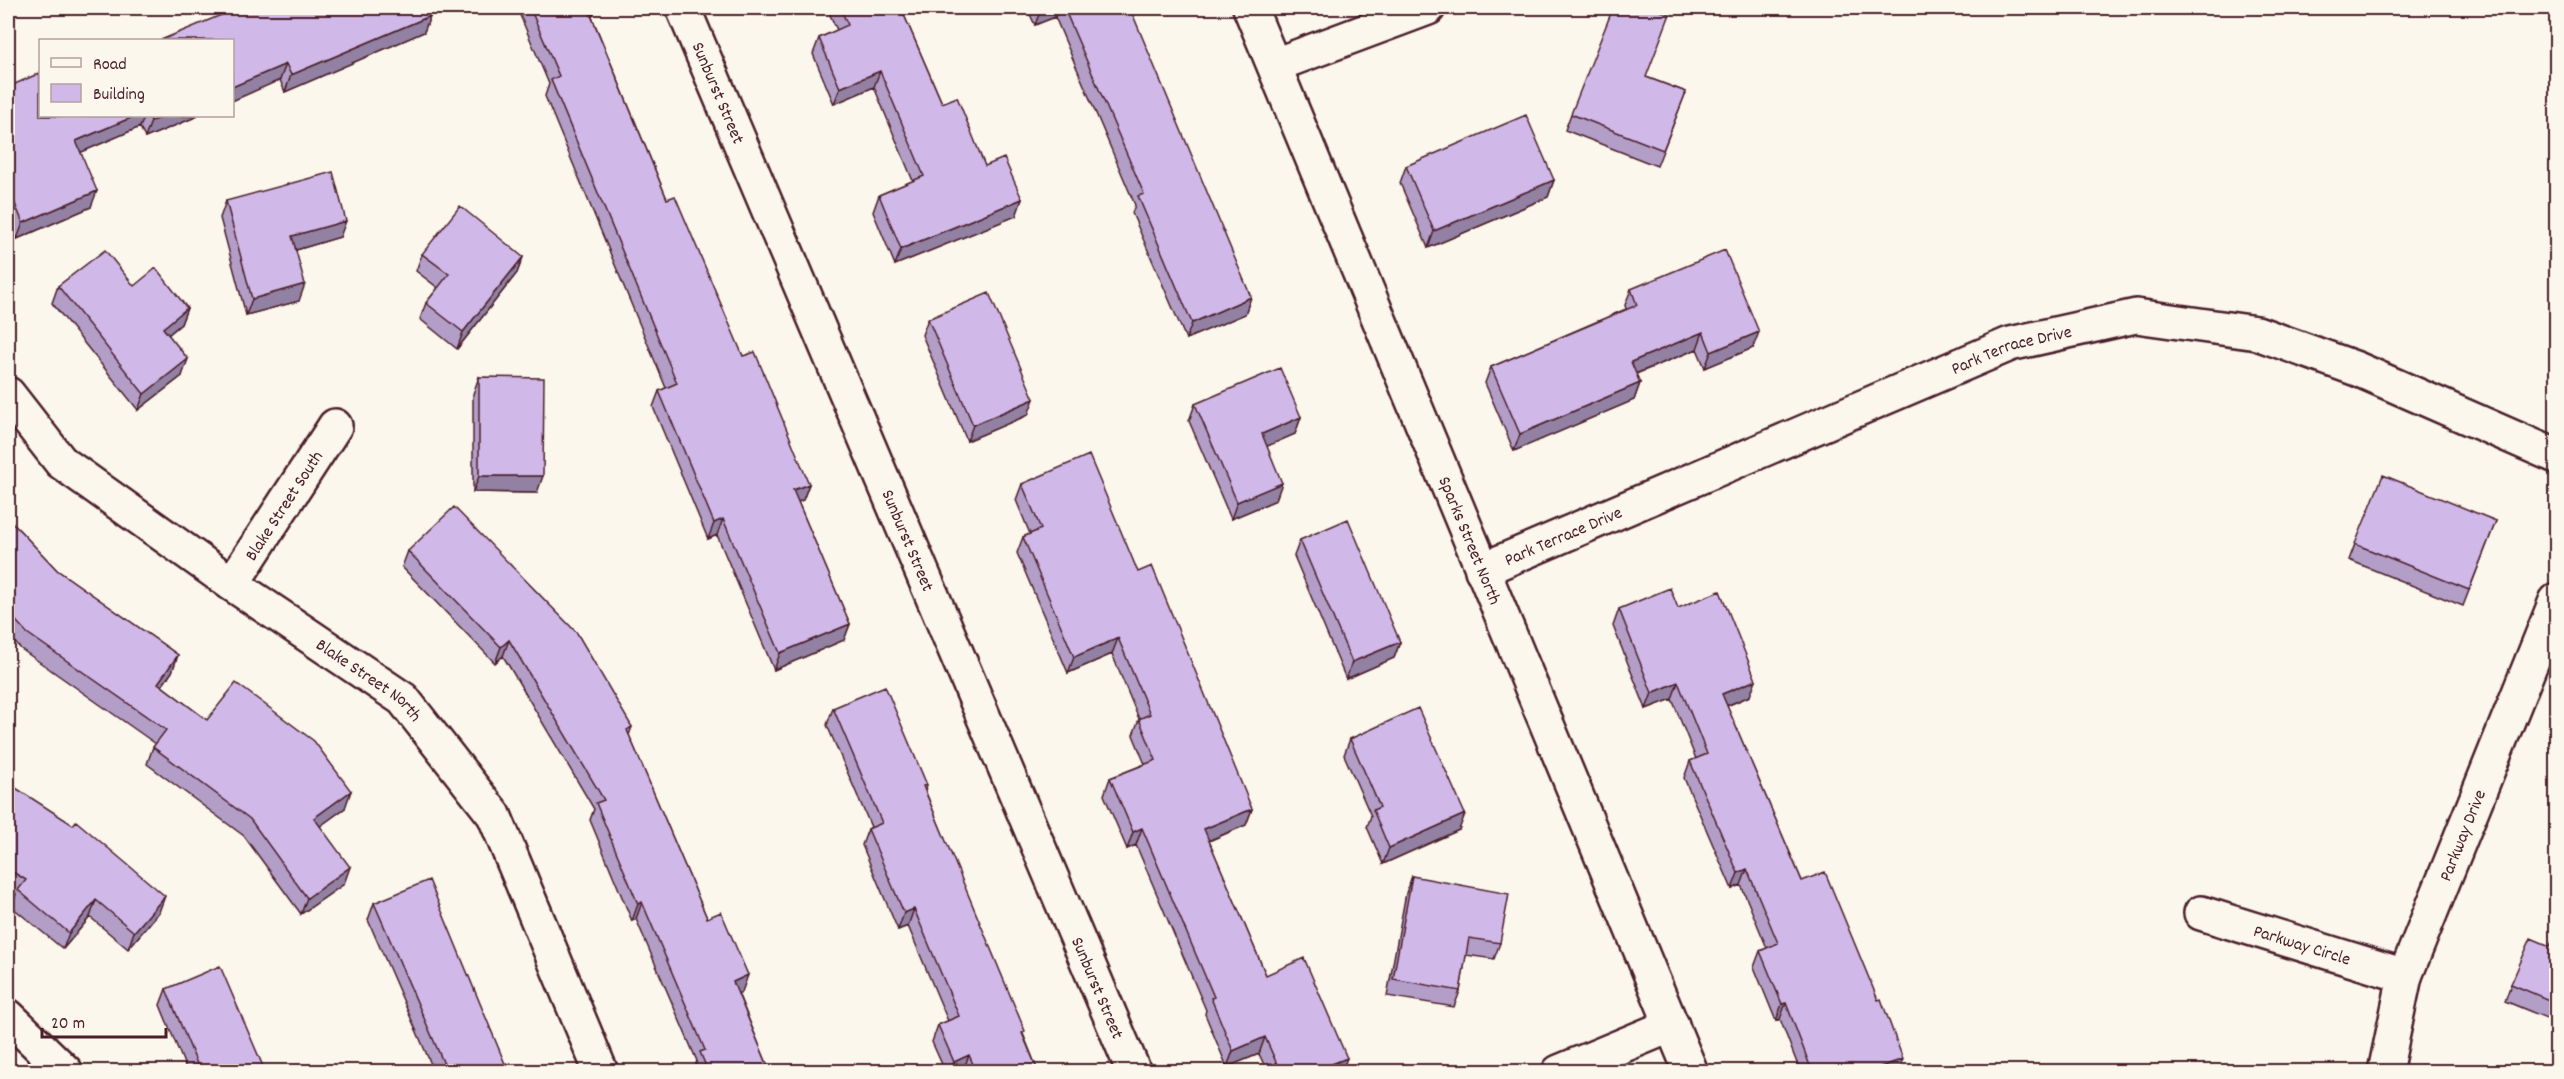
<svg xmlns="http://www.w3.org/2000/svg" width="2564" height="1079" viewBox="0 0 2564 1079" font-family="Dekko,sans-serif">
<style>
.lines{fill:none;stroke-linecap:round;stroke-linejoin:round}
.street-casing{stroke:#4a1f2b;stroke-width:38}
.secondary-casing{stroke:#4a1f2b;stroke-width:38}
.street{stroke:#fbf7ec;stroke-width:33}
.secondary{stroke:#fbf7ec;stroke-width:33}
.wall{fill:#b39ec8;stroke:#4a1f2b;stroke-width:1.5}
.shaded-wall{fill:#9281a2;stroke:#4a1f2b;stroke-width:1.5}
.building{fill:#d0b8e8;stroke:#4a1f2b;stroke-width:1.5}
.labels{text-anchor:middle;stroke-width:4.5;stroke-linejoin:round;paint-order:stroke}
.street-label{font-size:18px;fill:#4a1f2b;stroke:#fbf7ec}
</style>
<rect width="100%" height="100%" fill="#fbf7ec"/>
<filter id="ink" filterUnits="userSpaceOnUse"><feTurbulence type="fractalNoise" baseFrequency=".0167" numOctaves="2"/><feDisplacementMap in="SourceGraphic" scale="12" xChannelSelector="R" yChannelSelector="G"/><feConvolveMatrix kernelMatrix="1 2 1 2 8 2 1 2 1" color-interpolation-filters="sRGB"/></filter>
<g filter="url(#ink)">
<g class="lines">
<g class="street-casing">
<g id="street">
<path id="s1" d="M 683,8 L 1134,1072"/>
<path d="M 1275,65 L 1428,8"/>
<path id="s2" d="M 8,394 L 61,462 L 232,584 L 403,699 L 494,815 L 601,1072"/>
<path id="s3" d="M 1482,570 L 2010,344 L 2136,316 L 2257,333 L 2357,369 L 2556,456"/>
<path id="s4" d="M 232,584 L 335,426"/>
<path id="s5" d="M 2201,913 L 2405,976"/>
<path d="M 8,1016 L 66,1072"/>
<path d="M 1559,1072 L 1672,1025"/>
<path id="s6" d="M 2385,1072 L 2405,976 L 2556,601"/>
</g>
</g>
<g class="secondary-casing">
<g id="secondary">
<path id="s7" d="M 1250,8 L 1691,1072"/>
</g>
</g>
<use href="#street" class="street"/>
<use href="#secondary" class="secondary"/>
</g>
<path class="wall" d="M 238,8 L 434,8 L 428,10 L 430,16 L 424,32 L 285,92 L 280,80 Z
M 517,8 L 596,8 L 592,17 L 667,199 L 743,356 L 809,484 L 803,500 L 798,502 L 850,624 L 844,640 L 774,670 L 717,535 L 708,539 L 653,407 L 659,391 L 666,388 L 545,96 L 549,84 Z
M 831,8 L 901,8 L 942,103 L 985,166 L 1022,199 L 1016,216 L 895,265 L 873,212 L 879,195 L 913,181 L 874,87 L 834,104 L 813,54 L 819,38 L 837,30 L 829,13 Z
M 1027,8 L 1117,8 L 1251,297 L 1245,314 L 1186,339 L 1132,213 L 1135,205 L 1055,17 L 1035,25 Z
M 1646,77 L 1686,92 L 1657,166 L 1565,130 L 1571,114 Z
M 8,87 L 40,116 L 198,116 L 145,138 L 140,127 L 81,152 L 91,207 L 17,239 L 8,218 Z
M 1406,166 L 1554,180 L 1548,197 L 1428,248 L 1400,183 Z
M 226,201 L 340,237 L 296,250 L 299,301 L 246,315 L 220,218 Z
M 422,254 L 523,257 L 517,273 L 457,349 L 420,319 L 426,303 L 438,288 L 416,271 Z
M 58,286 L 134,286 L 187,308 L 181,324 L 168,335 L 182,376 L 138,410 L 52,303 Z
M 1631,289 L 1753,348 L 1705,368 L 1697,349 L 1636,374 L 1640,383 L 1634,400 L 1514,451 L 1485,383 L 1491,367 L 1626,309 L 1625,305 Z
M 928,319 L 1028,415 L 967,441 L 922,335 Z
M 479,377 L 537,493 L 473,492 L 473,394 Z
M 1195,404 L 1301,417 L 1295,434 L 1267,446 L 1276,500 L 1231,519 L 1189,421 Z
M 1022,484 L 1138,572 L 1252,809 L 1246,825 L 1209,841 L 1266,975 L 1342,1071 L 1267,1071 L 1259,1054 L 1227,1067 L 1205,1014 L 1206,1010 L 1136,845 L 1127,849 L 1104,795 L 1110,778 L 1145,764 L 1133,735 L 1139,719 L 1112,654 L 1068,673 L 1017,553 L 1023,537 L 1030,534 L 1016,500 Z
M 8,518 L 57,570 L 178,655 L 172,672 L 162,686 L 207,720 L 345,808 L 320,826 L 344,884 L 301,914 L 244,836 L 147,764 L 153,747 L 156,744 L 21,649 L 8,635 Z
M 2496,521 L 2463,606 L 2349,560 L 2355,544 Z
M 1300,540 L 1400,642 L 1394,658 L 1346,679 L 1294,556 Z
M 408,551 L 632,727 L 629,735 L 707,918 L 742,992 L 738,993 L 770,1071 L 695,1071 L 694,1068 L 697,1061 L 636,919 L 632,921 L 590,820 L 594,809 L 503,656 L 495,663 L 402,567 Z
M 1678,608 L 1750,696 L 1727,706 L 1802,881 L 1899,1071 L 1800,1071 L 1780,1019 L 1776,1021 L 1754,967 L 1760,951 L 1767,948 L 1741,885 L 1732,889 L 1684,778 L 1690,761 L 1696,759 L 1672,699 L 1646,709 L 1613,626 L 1619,609 Z
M 833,708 L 927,785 L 925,790 L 1038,1071 L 945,1071 L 932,1042 L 938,1025 L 948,1021 L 908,926 L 898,930 L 862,845 L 868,829 L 871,827 L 827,725 Z
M 1350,739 L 1459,830 L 1383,864 L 1367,827 L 1371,816 L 1344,755 Z
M 8,783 L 159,912 L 128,949 L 90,917 L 63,949 L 12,907 L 16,894 L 8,889 Z
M 1412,876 L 1500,943 L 1494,959 L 1466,955 L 1460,991 L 1454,1007 L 1387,996 L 1406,893 Z
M 374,903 L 508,1071 L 434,1071 L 368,920 Z
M 2556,931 L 2556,1022 L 2505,1001 L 2511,984 L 2550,946 Z
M 166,989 L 265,1071 L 187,1071 L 160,1005 Z"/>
<path class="shaded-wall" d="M 586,8 L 596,8 L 592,17 L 581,22 Z
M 1044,8 L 1059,8 L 1055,17 L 1035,25 L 1041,9 Z
M 430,16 L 424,32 L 285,92 L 291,75 Z
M 286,64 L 280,80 L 232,101 L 232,87 Z
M 880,71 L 874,87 L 834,104 L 840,88 Z
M 135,116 L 145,116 L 140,127 L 70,157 L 76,141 Z
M 165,116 L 198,116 L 145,138 L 151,121 Z
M 1554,180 L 1548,197 L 1428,248 L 1434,231 Z
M 97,191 L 91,207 L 17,239 L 23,223 Z
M 1022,199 L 1016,216 L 895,265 L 901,249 Z
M 346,221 L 340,237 L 286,253 L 292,236 Z
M 523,257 L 517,273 L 457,349 L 463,332 Z
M 305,284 L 299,301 L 246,315 L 252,299 Z
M 1251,297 L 1245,314 L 1186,339 L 1192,323 Z
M 187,308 L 181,324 L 157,344 L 163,328 Z
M 1703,332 L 1697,349 L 1625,378 L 1631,362 Z
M 1759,332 L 1753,348 L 1705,368 L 1711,352 Z
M 188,359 L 182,376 L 138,410 L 144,394 Z
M 1640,383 L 1634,400 L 1514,451 L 1520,434 Z
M 1034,399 L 1028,415 L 967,441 L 973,425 Z
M 1301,417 L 1295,434 L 1256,451 L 1262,434 Z
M 479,476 L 543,476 L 537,493 L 473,492 Z
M 1282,483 L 1276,500 L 1231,519 L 1237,502 Z
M 809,484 L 803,500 L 787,507 L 793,490 Z
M 723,519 L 717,535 L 708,539 L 714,523 Z
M 850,624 L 844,640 L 774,670 L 780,653 Z
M 1118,638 L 1112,654 L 1068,673 L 1074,657 Z
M 509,640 L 503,656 L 495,663 L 501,647 Z
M 1400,642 L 1394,658 L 1346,679 L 1352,662 Z
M 178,655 L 172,672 L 152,699 L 158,683 Z
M 1756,680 L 1750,696 L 1716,710 L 1722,694 Z
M 1678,682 L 1672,699 L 1646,709 L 1652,693 Z
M 351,791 L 345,808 L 308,835 L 314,818 Z
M 1252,809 L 1246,825 L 1198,845 L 1204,829 Z
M 1465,814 L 1459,830 L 1383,864 L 1389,848 Z
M 1142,828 L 1136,845 L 1127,849 L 1133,832 Z
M 350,867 L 344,884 L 301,914 L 307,898 Z
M 1747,869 L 1741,885 L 1732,889 L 1738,873 Z
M 165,896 L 159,912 L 128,949 L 134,932 Z
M 96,900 L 90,917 L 63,949 L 69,933 Z
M 642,902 L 636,919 L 632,921 L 638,904 Z
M 914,909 L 908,926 L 898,930 L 904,913 Z
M 748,975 L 742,992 L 727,998 L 733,982 Z
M 1786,1003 L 1780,1019 L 1776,1021 L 1782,1004 Z
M 1265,1037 L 1259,1054 L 1227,1067 L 1233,1051 Z
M 969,1055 L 963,1071 L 950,1071 L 954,1062 Z
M 1347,1058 L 1342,1071 L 1314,1071 Z
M 1903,1059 L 1899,1071 L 1869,1071 Z"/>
<path class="building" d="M 238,8 L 426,8 L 430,16 L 291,75 L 286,64 L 232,87 L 232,40 L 161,40 Z
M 530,8 L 588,8 L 667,199 L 675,196 L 743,356 L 755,352 L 809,484 L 793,490 L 850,624 L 780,653 L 723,519 L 714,523 L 659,391 L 677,383 L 551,80 L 559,76 Z
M 840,8 L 901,8 L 942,103 L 957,97 L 985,166 L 1004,158 L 1022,199 L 901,249 L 879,195 L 924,176 L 880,71 L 840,88 L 819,38 L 848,25 Z
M 1064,8 L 1117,8 L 1119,13 L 1130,8 L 1251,297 L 1192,323 L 1138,196 L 1144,194 Z
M 1613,8 L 1652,8 L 1670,14 L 1646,77 L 1686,92 L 1663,150 L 1571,114 Z
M 40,73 L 40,116 L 135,116 L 76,141 L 97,191 L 23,223 L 8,187 L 8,87 Z
M 1526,115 L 1554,180 L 1434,231 L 1406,166 Z
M 148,116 L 165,116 L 151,121 Z
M 333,172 L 346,221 L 292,236 L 305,284 L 252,299 L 226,201 Z
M 460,206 L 523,257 L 463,332 L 426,303 L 449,274 L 422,254 Z
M 105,250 L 134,286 L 156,268 L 187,308 L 163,328 L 188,359 L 144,394 L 58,286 Z
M 1725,250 L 1759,332 L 1711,352 L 1703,332 L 1631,362 L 1640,383 L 1520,434 L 1491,367 L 1637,305 L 1631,289 Z
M 989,293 L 1034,399 L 973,425 L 928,319 Z
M 1280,368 L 1301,417 L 1262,434 L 1282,483 L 1237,502 L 1195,404 Z
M 479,377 L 544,378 L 543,476 L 479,476 Z
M 1089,455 L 1138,572 L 1152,566 L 1252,809 L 1204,829 L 1266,975 L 1304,958 L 1347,1058 L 1314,1071 L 1280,1071 L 1265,1037 L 1233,1051 L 1211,998 L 1214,997 L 1142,828 L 1133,832 L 1110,778 L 1156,760 L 1139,719 L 1150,714 L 1118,638 L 1074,657 L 1023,537 L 1041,529 L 1022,484 Z
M 2383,475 L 2496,521 L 2469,590 L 2355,544 Z
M 454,507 L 577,633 L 632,727 L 627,730 L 707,918 L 721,912 L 748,975 L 733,982 L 770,1071 L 708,1071 L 700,1052 L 705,1050 L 642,902 L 638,904 L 596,803 L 604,800 L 509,640 L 501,647 L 408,551 Z
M 8,518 L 57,570 L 178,655 L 158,683 L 207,720 L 236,683 L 314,741 L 351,791 L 314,818 L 350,867 L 307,898 L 250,819 L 153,747 L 166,730 L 27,633 L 8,612 Z
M 1348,519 L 1400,642 L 1352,662 L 1300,540 Z
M 1670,588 L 1678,608 L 1720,591 L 1756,680 L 1722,694 L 1802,881 L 1825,872 L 1878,1000 L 1881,999 L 1903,1059 L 1869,1071 L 1812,1071 L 1786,1003 L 1782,1004 L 1760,951 L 1778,943 L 1747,869 L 1738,873 L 1690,761 L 1707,754 L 1678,682 L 1652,693 L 1619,609 Z
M 885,686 L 927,785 L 923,786 L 1025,1031 L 1022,1033 L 1038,1071 L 976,1071 L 969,1055 L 954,1062 L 938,1025 L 959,1016 L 914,909 L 904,913 L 868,829 L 882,823 L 833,708 Z
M 1418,708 L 1465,814 L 1389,848 L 1373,810 L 1380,807 L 1350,739 Z
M 8,783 L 73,825 L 76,821 L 165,896 L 134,932 L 96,900 L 69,933 L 18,890 L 26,880 L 8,869 Z
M 1412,876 L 1509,894 L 1500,943 L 1469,938 L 1460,991 L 1393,979 Z
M 429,880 L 508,1071 L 447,1071 L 374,903 Z
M 2556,931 L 2556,1003 L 2511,984 L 2531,938 L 2550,946 Z
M 220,966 L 265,1071 L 200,1071 L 166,989 Z"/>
</g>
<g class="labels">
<g class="street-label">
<text dy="6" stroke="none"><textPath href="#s1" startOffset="92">Sunburst Street</textPath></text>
<text dy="6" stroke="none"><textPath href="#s3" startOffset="574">Park Terrace Drive</textPath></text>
<text dy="6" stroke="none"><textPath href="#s4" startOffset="94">Blake Street South</textPath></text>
<text dy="6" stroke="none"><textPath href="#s3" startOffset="88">Park Terrace Drive</textPath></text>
<text dy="6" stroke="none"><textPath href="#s1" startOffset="578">Sunburst Street</textPath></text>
<text dy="6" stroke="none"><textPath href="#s7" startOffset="576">Sparks Street North</textPath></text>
<text dy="6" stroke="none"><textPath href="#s2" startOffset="464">Blake Street North</textPath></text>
<text dy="6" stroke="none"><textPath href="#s6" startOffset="250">Parkway Drive</textPath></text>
<text dy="6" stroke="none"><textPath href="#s5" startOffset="106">Parkway Circle</textPath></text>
<text dy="6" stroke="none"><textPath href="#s1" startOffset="1064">Sunburst Street</textPath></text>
</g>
</g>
<rect width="2564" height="1079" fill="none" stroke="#fbf7ec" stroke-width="30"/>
<rect x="15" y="15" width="2534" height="1049" fill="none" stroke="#4a1f2b" stroke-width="2" filter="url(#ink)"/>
<rect x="39" y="39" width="195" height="78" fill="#fbf7ec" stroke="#b4a19f" stroke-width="1.5"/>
<rect x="51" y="58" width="30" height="9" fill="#fbf7ec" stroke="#b4a19f" stroke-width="1.5"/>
<text x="93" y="69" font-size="18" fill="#4a1f2b">Road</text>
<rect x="51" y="84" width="30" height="18" fill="#d0b8e8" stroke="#b4a19f" stroke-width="1.5"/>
<text x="93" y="99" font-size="18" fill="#4a1f2b">Building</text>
<path d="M42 1028v9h124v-9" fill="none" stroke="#4a1f2b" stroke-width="3"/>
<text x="51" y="1028" font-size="18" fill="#4a1f2b" stroke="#fbf7ec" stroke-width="4.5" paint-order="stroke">20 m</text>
</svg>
